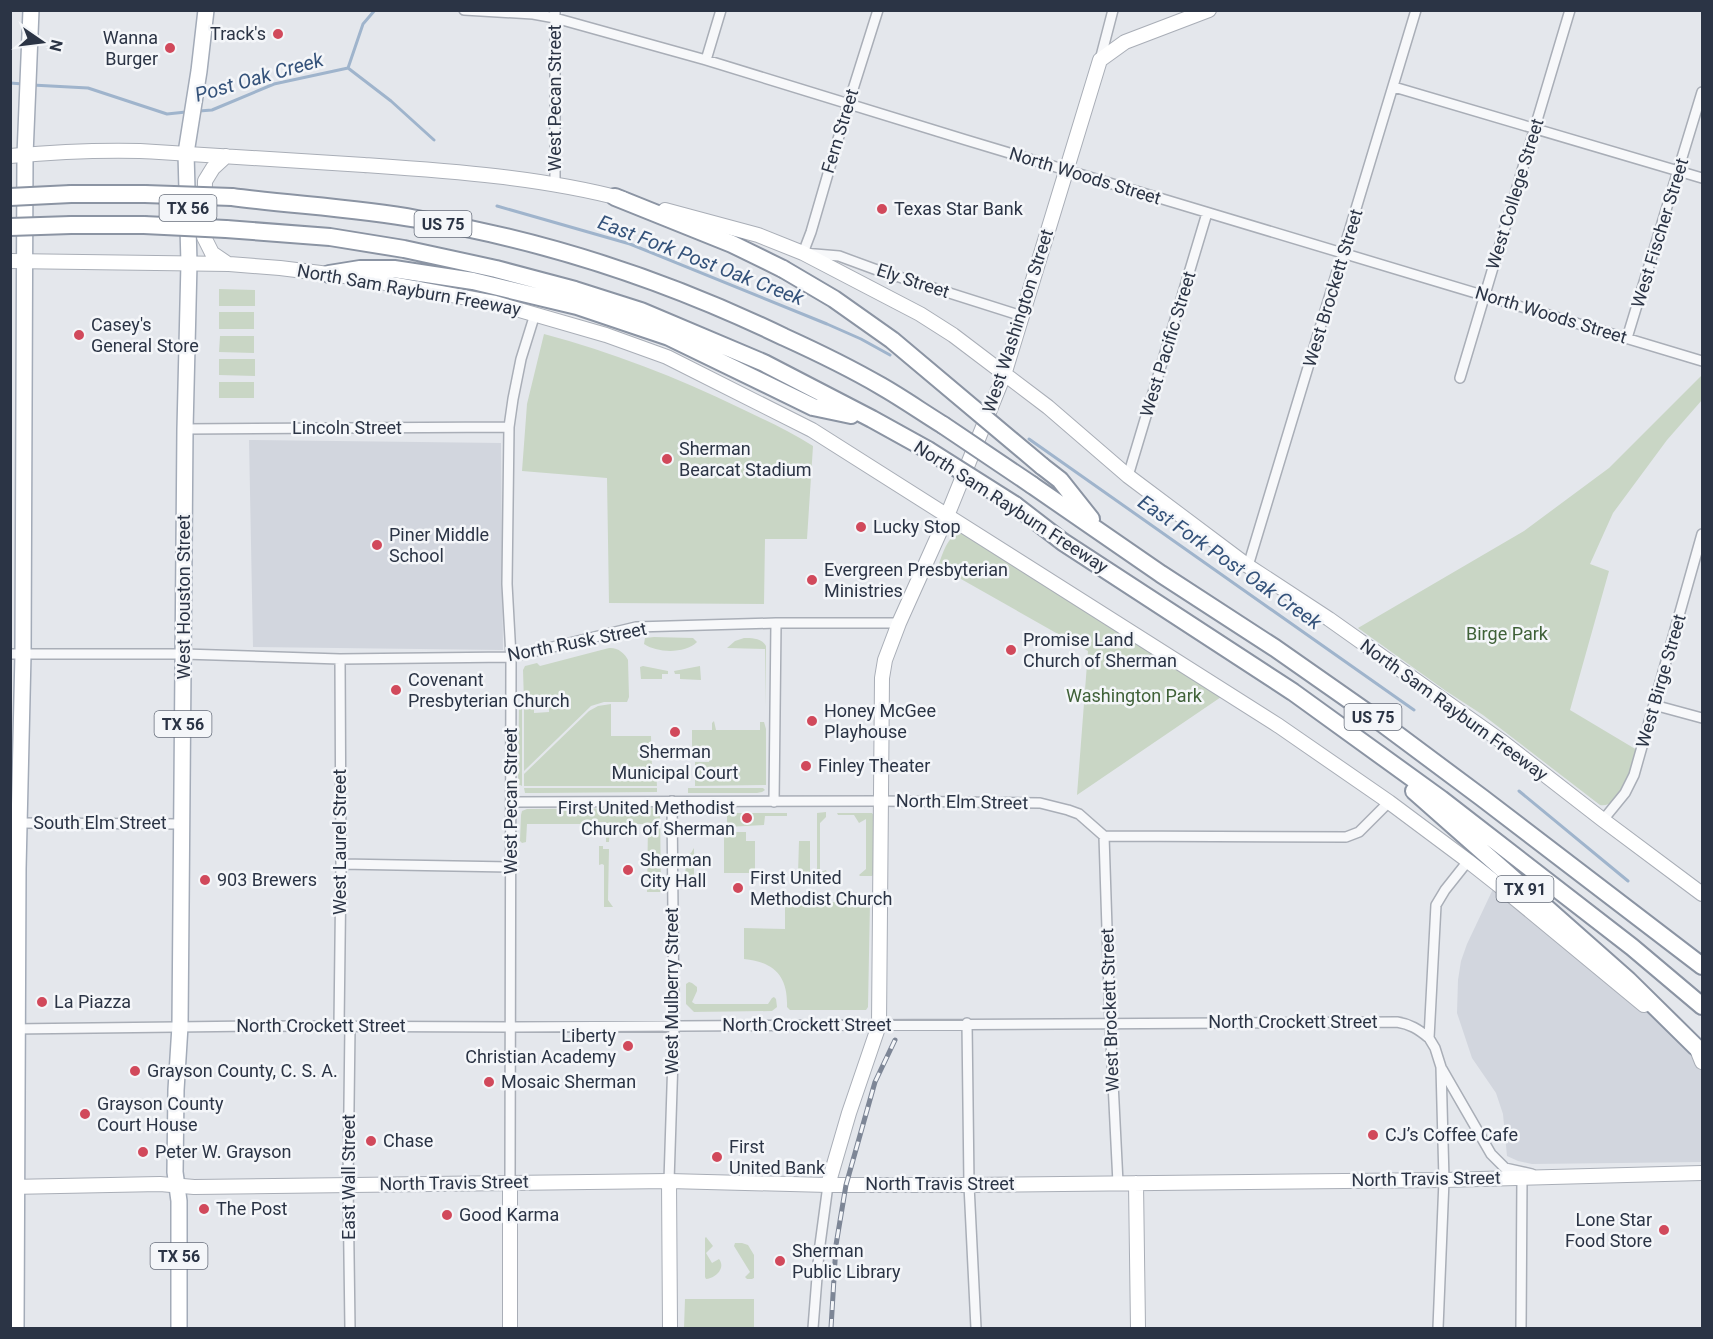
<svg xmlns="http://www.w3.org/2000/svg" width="1713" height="1339" viewBox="0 0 1713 1339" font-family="Roboto,sans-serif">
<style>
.built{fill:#d2d6de}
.green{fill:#c9d6c5}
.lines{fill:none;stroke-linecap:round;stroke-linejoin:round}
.stream{stroke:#9fb4cc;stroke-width:3}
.street-casing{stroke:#a9aeb7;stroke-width:12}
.secondary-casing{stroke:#a9aeb7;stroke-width:16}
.primary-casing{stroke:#a3abb8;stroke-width:18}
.highway-casing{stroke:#8b94a3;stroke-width:20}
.street{stroke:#f7f8fa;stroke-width:9}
.secondary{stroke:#fff;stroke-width:14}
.primary{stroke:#fff;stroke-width:15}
.highway{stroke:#fff;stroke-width:16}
.rail-casing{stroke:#7d8696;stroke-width:5}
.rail{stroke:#f4f6f9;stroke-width:3;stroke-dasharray:9;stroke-linecap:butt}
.highway-bridge-casing{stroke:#8b94a3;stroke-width:20;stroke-linecap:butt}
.highway-bridge{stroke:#fff;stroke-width:16}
.poi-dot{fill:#d1495b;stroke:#f4f6f9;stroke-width:2}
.labels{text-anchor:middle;stroke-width:5;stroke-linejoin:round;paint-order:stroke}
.shield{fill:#f4f6f9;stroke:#676e7b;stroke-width:1.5}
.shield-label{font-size:16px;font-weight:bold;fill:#2b3445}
.poi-label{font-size:18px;fill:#2b3445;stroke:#f4f6f9;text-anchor:start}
.street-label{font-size:18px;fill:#2b3445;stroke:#f4f6f9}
.park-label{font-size:18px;fill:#3f6138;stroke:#f4f6f9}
.water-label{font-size:20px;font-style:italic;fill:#34527a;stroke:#f4f6f9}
</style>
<rect width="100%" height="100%" fill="#e4e7ec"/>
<path class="built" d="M 249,440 L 501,443 L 503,650 L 253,647 Z
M 1493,889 L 1687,1043 L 1702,1072 L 1702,1162 L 1532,1164 L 1518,1161 L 1507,1156 L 1503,1114 L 1496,1093 L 1472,1058 L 1457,1013 L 1458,980 L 1461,961 L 1467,944 Z"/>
<path class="green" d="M 219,289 L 255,290 L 255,306 L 219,306 Z
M 219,312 L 254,312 L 254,329 L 219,329 Z
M 544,334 C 611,352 677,377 740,408 C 765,420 790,431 813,446 L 807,539 L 765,539 L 764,604 L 609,603 L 607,478 L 522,471 L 527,404 Z
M 220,336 L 254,336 L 254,353 L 219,352 Z
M 219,359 L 255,359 L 255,376 L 219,375 Z
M 1702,375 L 1702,400 L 1667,440 L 1613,513 L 1590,564 L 1609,571 L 1570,710 L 1637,750 C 1633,766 1621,809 1600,805 L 1483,715 L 1446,691 L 1358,628 L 1524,531 L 1609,468 Z
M 219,382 L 254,382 L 254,398 L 219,398 Z
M 961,533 L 967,535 L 1224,695 L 1077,795 L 1088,651 L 938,566 C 943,554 947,535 961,533 Z
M 654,637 L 693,638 L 697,642 C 685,654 657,653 644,644 L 645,638 Z
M 744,638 C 752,638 762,638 766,646 L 766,707 L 765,649 L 727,648 L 735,641 Z
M 609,648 C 617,647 625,653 628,660 L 629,697 L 627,702 L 604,702 L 591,706 L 524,771 L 524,707 L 534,707 L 534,713 L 549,712 L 549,696 L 534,696 L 534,702 L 524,702 L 523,670 L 525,666 L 537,663 L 540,666 Z
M 643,666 L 668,671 L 668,674 L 662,674 L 662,679 L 641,679 L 640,667 Z
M 700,666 L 701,680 L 680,679 L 680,674 L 675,674 L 674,671 Z
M 611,704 L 611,736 L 651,736 L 652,767 L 653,771 L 656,772 L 657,786 L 524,786 L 524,774 L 589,711 L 598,706 Z
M 519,706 L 521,706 L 522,708 L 522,786 L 518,784 Z
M 714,721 L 716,730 L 760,730 L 760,722 L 764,722 L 766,729 L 766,785 L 695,786 L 695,762 L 709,762 L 710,751 L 692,751 L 692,730 L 712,730 L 712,723 Z
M 524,788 L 657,788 L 657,792 L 537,793 L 525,793 Z
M 688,788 L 763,788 L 765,790 L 762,792 L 757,793 L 688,793 Z
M 658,808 L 660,810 L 661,892 L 647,892 L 648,824 L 610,824 L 609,842 L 606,842 L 606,822 L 592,822 L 591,824 L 527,824 L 526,842 L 522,843 L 520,841 L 521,815 L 522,811 L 527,809 Z
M 826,812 L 826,817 L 820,823 L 820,872 L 826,870 L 828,874 L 826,876 L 820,876 L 817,872 L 817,813 Z
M 727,813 L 787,813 L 787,816 L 765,816 L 764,825 L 727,827 Z
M 837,813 L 872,813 L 874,816 L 873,875 L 872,876 L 860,876 L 859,875 L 866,869 L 866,819 L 859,823 L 854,815 L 838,815 Z
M 724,832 L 746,832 L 746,841 L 755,841 L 755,873 L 724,873 Z
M 799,841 L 810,841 L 810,874 L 798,874 Z
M 599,846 L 603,846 L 603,849 L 609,849 L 608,900 L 613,907 L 604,907 L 604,865 L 602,864 L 599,865 Z
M 694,848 L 694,883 L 685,883 L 686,856 L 691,853 Z
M 785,902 L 870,902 L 868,1007 L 866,1010 L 790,1010 L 787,1007 C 788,977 775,962 744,959 L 744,928 L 785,929 Z
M 689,982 L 692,983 L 697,987 L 697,991 L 692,1002 L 695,1004 L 768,1004 L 772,998 L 774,997 L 776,999 L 777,1007 L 772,1011 L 694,1012 L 686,1004 L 686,984 Z
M 706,1237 L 713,1246 L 706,1253 L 712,1263 L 719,1259 C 726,1268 716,1278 706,1279 L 705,1277 L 705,1238 Z
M 735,1243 L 742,1243 L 748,1245 L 754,1255 L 754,1278 L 752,1279 L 747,1279 L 745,1277 L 750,1272 L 734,1246 Z
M 685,1299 L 754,1299 L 754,1328 L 684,1328 Z"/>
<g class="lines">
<path class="stream" d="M 348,68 L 391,101 L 434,140
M 10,83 L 23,84
M 32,85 L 88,88 L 167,114 L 186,112
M 199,111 L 212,110 L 274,84 L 348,68 L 363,24 L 375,10
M 497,206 L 630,244 L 827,324 L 861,339 L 890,355
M 1029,439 L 1414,710
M 1519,791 L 1628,881"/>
<g class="street-casing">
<path id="street" d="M 464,10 L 533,14 L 555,18 L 706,60 L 966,140 L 1702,361
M 555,10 L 555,185
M 878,10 L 848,105 L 811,232 L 803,253 L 839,256 L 877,270 L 1022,316
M 706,60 L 721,10
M 1100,60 L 1113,10
M 1394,87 L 1702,178
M 1627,338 L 1702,92
M 1460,378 L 1570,10
M 185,429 L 509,427
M 1128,476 L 1207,213
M 1248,566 L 1416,10
M 10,654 L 184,654 L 340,659 L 511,657 L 636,627 L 776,623 L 899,623
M 1654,705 L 1702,718
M 511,802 L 881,801 L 1040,803 L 1068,810 L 1079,814 L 1104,836 L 1346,837 L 1359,832 L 1389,802
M 774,802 L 776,623
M 1603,820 L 1625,793 L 1634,775 L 1702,534
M 18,823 L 181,824
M 1104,836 L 1110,1022 L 1118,1183
M 341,864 L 511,867
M 967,1023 L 969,1185 L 976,1328
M 339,1026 L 341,864 L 340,659
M 13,1029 L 257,1026 L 511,1027 L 1397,1022 C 1410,1024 1418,1029 1429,1038
M 1442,1069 L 1491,1154 L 1505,1168 L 1532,1174
M 669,1181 L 674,1026 L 672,801
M 510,1182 L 511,657 L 507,584 L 509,427 L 513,399 L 521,359 L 535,314
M 350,1328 L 348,1184 L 350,1026
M 813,1328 L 819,1252 L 828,1185
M 1438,1328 L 1444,1180 L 1441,1067 L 1435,1048 L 1429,1038 L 1436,905 L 1445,890 L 1468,861
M 1521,1328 L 1522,1178"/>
</g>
<g class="secondary-casing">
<path id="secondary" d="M 10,156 C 54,152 97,150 140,151 C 215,155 290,160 364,165 C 450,171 540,177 623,199
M 226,156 L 213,168 L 205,181 L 204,237 L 212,253 L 228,264
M 665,210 L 758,235 L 803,253 L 920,314 L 953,335 L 1048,407 L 1128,476 L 1248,566 L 1329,619 L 1504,743 L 1603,820 L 1702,894
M 10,261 L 229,264 L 280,268 L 353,277 L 495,303 L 606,335 L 667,357 L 812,430 L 1279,726 L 1389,802 L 1468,861 L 1506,891 L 1644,1005
M 1696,1047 L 1702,1062
M 669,1181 L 670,1328
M 1136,1183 L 1138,1328
M 828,1185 L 849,1113 L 879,1025 L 882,678 L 885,660 L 899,623 L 947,516 L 1004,375 L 1100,60 L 1125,42 L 1209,10
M 10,1187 L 160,1184 L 194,1187 L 669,1181 L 828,1185 L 969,1185 L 1444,1180 L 1702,1173
M 510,1328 L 510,1182"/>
</g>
<g class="primary-casing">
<path id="primary" d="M 16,1328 L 18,869 L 23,654 L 25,155 L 31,10
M 179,1328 L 179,1201 L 175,1172 L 176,1090 L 180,1026 L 185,429 L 189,263 L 186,153 L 199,71 L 206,10"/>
</g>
<g class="highway-casing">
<path id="highway" d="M 71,194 L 145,194
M 232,197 C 293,205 356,208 417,219 C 544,240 668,281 784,337 C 817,352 850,368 881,386 C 902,398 922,412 943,425
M 615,197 L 732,244 L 783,269
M 71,225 L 144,225
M 226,229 L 330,237 L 404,249 L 496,269 L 575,290 L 641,311 L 764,363 L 872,419 L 928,450
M 329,274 L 360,269 L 394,269 L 473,281 L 577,306 L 669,337 L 813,407 L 851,415
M 1042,466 L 1060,480 L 1091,519
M 1032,485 L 1161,574 L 1275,648 L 1375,718 L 1481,797 L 1702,966
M 1015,505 L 1063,542 L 1293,692 L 1441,799 L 1632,947 L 1702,1006
M 1414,791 L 1628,980 L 1696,1047"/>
</g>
<use href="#street" class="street"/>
<use href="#secondary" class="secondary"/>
<use href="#primary" class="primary"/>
<use href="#highway" class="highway"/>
<g class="rail-casing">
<path id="rail" d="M 831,1328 L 836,1245 L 846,1185 L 875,1082 L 895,1040"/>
</g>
<use href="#rail" class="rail"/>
<g class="highway-bridge-casing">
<path id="highway-bridge" d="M 145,194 L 232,197
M 10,197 L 71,194
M 144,225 L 226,229
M 10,227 L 71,225
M 783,269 L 834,299 L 892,340 L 1042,466
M 943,425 L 1032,485
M 928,450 L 1015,505"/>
</g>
<use href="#highway-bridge" class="highway-bridge"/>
</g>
<g class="poi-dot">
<circle cx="278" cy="34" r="6"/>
<circle cx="170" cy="48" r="6"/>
<circle cx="882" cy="209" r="6"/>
<circle cx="79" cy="335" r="6"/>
<circle cx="667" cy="459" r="6"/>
<circle cx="861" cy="527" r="6"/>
<circle cx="377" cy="545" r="6"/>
<circle cx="812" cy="580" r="6"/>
<circle cx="1011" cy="650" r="6"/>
<circle cx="396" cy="690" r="6"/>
<circle cx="812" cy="721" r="6"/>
<circle cx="675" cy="732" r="6"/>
<circle cx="806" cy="766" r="6"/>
<circle cx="747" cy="818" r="6"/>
<circle cx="628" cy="870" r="6"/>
<circle cx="205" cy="880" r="6"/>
<circle cx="738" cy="888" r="6"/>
<circle cx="42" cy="1002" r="6"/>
<circle cx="628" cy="1046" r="6"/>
<circle cx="135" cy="1071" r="6"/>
<circle cx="489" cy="1082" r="6"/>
<circle cx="85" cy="1114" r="6"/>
<circle cx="1373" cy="1135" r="6"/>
<circle cx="371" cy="1141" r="6"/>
<circle cx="143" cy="1152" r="6"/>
<circle cx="717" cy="1157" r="6"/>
<circle cx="204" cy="1209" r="6"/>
<circle cx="447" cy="1215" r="6"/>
<circle cx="1664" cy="1230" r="6"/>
<circle cx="780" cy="1261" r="6"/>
</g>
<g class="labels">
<g class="shield">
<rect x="159.5" y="195" width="57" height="26" rx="4.5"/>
<rect x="414.5" y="211" width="57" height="26" rx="4.5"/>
<rect x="1344.5" y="704" width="57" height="26" rx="4.5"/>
<rect x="154.5" y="711" width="57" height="26" rx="4.5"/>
<rect x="1496.5" y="876" width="57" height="26" rx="4.5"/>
<rect x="150.5" y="1243" width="57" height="26" rx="4.5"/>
</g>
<g class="shield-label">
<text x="188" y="214">TX 56</text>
<text x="443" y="230">US 75</text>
<text x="1373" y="723">US 75</text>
<text x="183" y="730">TX 56</text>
<text x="1525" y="895">TX 91</text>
<text x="179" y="1262">TX 56</text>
</g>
<g class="poi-label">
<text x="266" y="40" text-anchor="end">Track's</text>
<text x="158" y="44" text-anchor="end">Wanna<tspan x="158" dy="21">Burger</tspan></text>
<text x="894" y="215">Texas Star Bank</text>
<text x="91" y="331">Casey's<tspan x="91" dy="21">General Store</tspan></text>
<text x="679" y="455">Sherman<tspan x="679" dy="21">Bearcat Stadium</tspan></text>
<text x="873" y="533">Lucky Stop</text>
<text x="389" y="541">Piner Middle<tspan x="389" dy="21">School</tspan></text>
<text x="824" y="576">Evergreen Presbyterian<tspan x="824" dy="21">Ministries</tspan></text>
<text x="1023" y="646">Promise Land<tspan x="1023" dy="21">Church of Sherman</tspan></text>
<text x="408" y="686">Covenant<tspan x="408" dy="21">Presbyterian Church</tspan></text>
<text x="824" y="717">Honey McGee<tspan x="824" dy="21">Playhouse</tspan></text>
<text x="675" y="758" text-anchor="middle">Sherman<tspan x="675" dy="21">Municipal Court</tspan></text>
<text x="818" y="772">Finley Theater</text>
<text x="735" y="814" text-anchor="end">First United Methodist<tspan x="735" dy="21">Church of Sherman</tspan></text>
<text x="640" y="866">Sherman<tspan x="640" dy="21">City Hall</tspan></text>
<text x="750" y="884">First United<tspan x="750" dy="21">Methodist Church</tspan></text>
<text x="217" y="886">903 Brewers</text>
<text x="54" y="1008">La Piazza</text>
<text x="616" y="1042" text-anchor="end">Liberty<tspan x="616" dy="21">Christian Academy</tspan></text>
<text x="147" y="1077">Grayson County, C. S. A.</text>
<text x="501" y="1088">Mosaic Sherman</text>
<text x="97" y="1110">Grayson County<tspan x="97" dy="21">Court House</tspan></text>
<text x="1385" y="1141">CJ’s Coffee Cafe</text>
<text x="383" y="1147">Chase</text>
<text x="729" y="1153">First<tspan x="729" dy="21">United Bank</tspan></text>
<text x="155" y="1158">Peter W. Grayson</text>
<text x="216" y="1215">The Post</text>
<text x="459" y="1221">Good Karma</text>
<text x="1652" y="1226" text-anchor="end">Lone Star<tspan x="1652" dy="21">Food Store</tspan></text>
<text x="792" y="1257">Sherman<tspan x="792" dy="21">Public Library</tspan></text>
</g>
<g class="street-label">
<text transform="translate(555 98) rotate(-90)" y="6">West Pecan Street</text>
<text transform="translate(840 131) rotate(-73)" y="6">Fern Street</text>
<text transform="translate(1085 176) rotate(17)" y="6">North Woods Street</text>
<text transform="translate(1515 194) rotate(-73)" y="6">West College Street</text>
<text transform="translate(1660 233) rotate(-73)" y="6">West Fischer Street</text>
<text transform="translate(913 281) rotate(18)" y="6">Ely Street</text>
<text transform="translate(1333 288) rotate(-73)" y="6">West Brockett Street</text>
<text transform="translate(409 290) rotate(10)" y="6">North Sam Rayburn Freeway</text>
<text transform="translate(1551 315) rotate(17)" y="6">North Woods Street</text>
<text transform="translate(1018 321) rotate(-72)" y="6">West Washington Street</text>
<text transform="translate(1168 344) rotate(-73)" y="6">West Pacific Street</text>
<text x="347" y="434">Lincoln Street</text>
<text transform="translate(1011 507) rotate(33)" y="6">North Sam Rayburn Freeway</text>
<text transform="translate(184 597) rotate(-90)" y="6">West Houston Street</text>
<text transform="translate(577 642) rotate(-11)" y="6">North Rusk Street</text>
<text transform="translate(1661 681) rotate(-74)" y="6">West Birge Street</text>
<text transform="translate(1454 710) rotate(36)" y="6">North Sam Rayburn Freeway</text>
<text transform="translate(511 801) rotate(-90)" y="6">West Pecan Street</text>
<text transform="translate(962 802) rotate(1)" y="6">North Elm Street</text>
<text x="100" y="829">South Elm Street</text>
<text transform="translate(340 842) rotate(-90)" y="6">West Laurel Street</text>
<text transform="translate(672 991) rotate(-90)" y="6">West Mulberry Street</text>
<text transform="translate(1110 1010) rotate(-92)" y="6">West Brockett Street</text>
<text x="1293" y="1028">North Crockett Street</text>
<text x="807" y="1031">North Crockett Street</text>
<text x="321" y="1032">North Crockett Street</text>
<text transform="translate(349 1177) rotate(-90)" y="6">East Wall Street</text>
<text transform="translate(1426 1179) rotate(-1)" y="6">North Travis Street</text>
<text transform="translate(454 1183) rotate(-1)" y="6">North Travis Street</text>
<text x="940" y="1190">North Travis Street</text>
</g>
<g class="park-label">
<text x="1507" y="640">Birge Park</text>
<text x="1134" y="702">Washington Park</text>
</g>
<g class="water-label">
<text transform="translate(259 77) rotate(-16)" y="7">Post Oak Creek</text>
<text transform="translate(701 260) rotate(21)" y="7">East Fork Post Oak Creek</text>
<text transform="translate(1230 562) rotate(35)" y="7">East Fork Post Oak Creek</text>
</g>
</g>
<rect width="1713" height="1339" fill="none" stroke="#2b3445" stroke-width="24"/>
<g transform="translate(42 42) rotate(104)" stroke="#f4f6f9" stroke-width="4.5" paint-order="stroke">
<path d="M0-4.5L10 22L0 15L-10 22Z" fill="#2b3445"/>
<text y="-9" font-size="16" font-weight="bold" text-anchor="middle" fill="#2b3445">N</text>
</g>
</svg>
